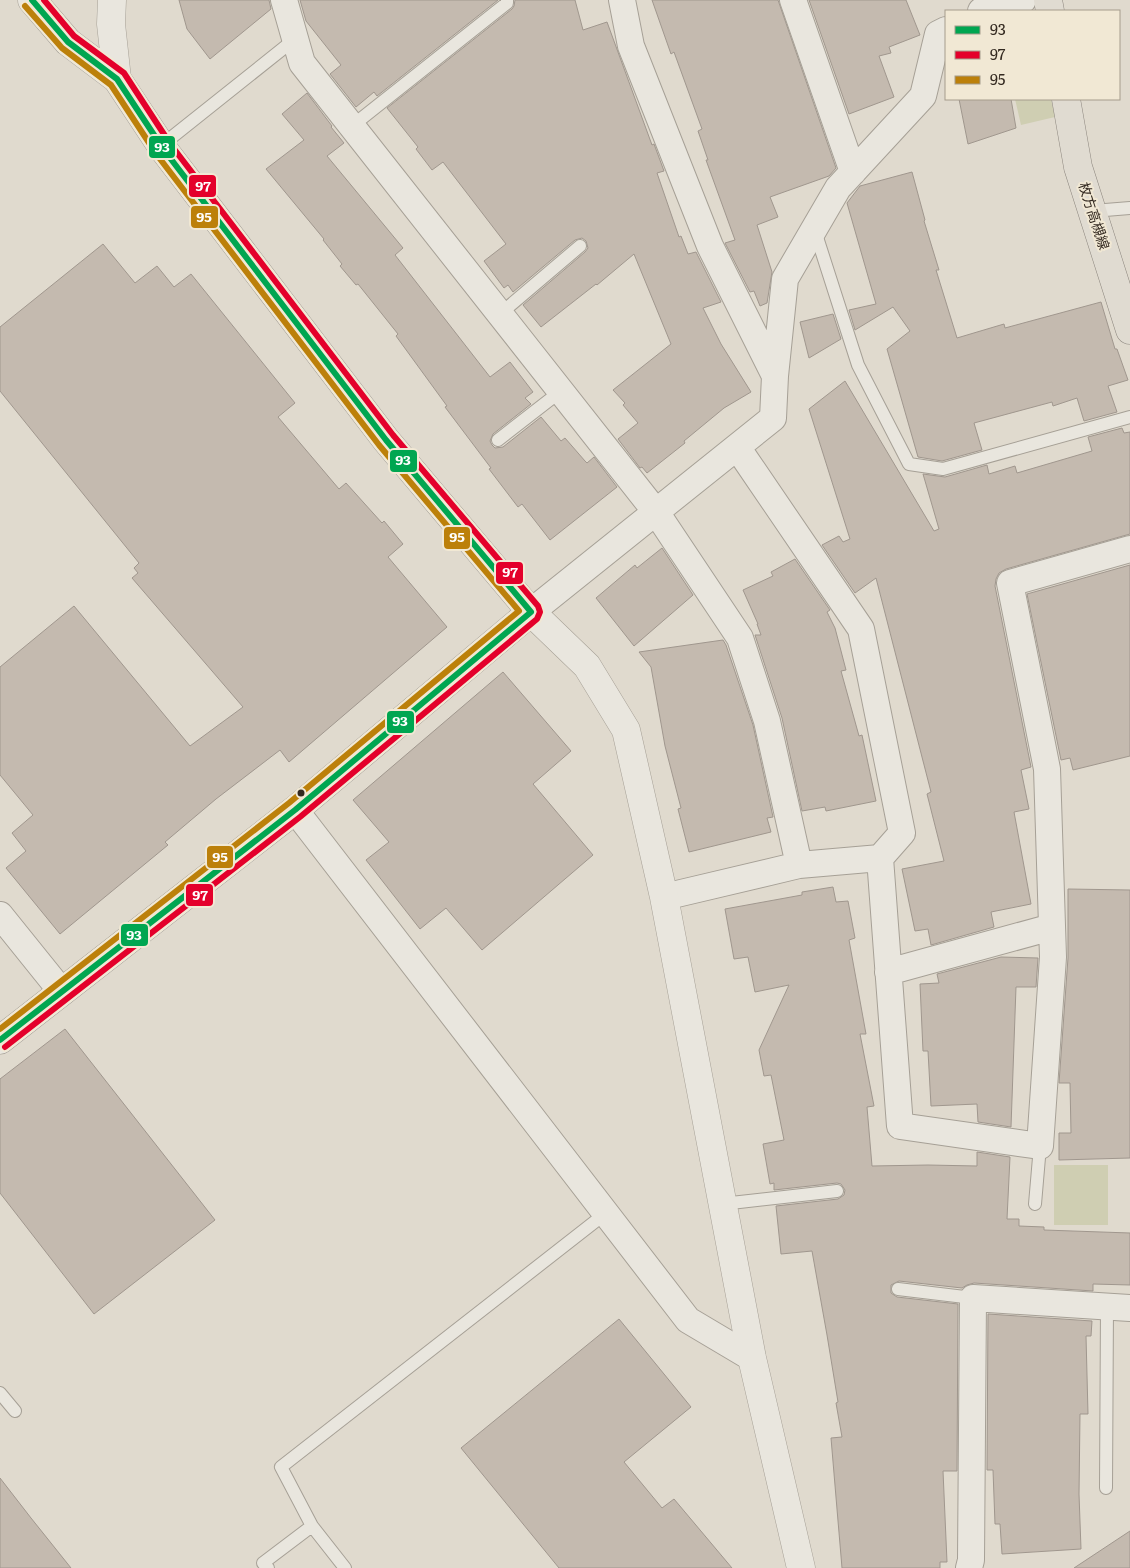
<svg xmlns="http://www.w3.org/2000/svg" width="1130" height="1568" viewBox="0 0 1130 1568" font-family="Literata,'Noto Sans JP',serif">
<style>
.green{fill:#cfceb2}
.building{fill:#c4baaf;stroke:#a0978e}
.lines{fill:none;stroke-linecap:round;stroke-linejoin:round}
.service-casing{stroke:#a6a096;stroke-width:14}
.minor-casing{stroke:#a6a096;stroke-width:28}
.tertiary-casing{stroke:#a6a096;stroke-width:29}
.primary-casing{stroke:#8b857d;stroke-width:29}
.service{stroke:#e9e6de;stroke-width:12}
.minor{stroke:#e9e6de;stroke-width:26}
.tertiary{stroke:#e9e6de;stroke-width:28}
.primary{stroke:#e0dbd1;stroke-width:28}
.bus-1-casing{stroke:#f1e8d4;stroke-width:10}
.bus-2-casing{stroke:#f1e8d4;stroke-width:10}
.bus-3-casing{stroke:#f1e8d4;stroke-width:10}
.bus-1{stroke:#00a651;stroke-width:6}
.bus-2{stroke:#e4002b;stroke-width:6}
.bus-3{stroke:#bc800a;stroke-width:6}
.bus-dot{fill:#332920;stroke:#f1e8d4;stroke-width:2}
.labels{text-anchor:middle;stroke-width:4;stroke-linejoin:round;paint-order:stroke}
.street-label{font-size:14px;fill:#332920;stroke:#f1e8d4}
.line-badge{stroke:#f1e8d4;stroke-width:2}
.badge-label{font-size:14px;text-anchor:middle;font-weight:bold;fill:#fff}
</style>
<rect width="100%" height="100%" fill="#e0dace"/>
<path class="green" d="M 1015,99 L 1051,99 L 1055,117 L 1021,125 Z
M 1054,1165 L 1108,1165 L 1108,1225 L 1054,1225 Z"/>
<path class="building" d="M 179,0 L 269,0 L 271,9 L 210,59 L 187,29 Z
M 300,0 L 498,0 L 377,96 L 374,92 L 356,107 L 330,74 L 341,65 L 306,21 Z
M 515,0 L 575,0 L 583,30 L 607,22 L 652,145 L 654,144 L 664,171 L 657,173 L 679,237 L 681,236 L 688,254 L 696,252 L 721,302 L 703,308 L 721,344 L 751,392 L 724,408 L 684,441 L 685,443 L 647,473 L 642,467 L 640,468 L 618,439 L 638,423 L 623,405 L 625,403 L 613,390 L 671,344 L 634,254 L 597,285 L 596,284 L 541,327 L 523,305 L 585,252 L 588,248 L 586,241 L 582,238 L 575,240 L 513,292 L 508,285 L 504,288 L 484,261 L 506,244 L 443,162 L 432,170 L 416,149 L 418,147 L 387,108 L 512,9 L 514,6 Z
M 652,0 L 778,0 L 836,168 L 829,176 L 770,197 L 778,217 L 757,225 L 772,272 L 767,303 L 760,306 L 754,291 L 750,292 L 725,243 L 735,240 L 706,160 L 708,160 L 698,131 L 702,129 L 674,52 L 671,54 Z
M 809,0 L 906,0 L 920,35 L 889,47 L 891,53 L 879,56 L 894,97 L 849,114 Z
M 307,93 L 332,126 L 331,127 L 344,143 L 327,156 L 403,248 L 395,255 L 490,377 L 510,362 L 533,392 L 525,398 L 531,404 L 493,434 L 490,441 L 492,445 L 495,448 L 503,447 L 541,417 L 561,441 L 565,438 L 585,461 L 587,463 L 594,457 L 617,487 L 550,540 L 522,504 L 518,507 L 489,469 L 491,468 L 445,407 L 447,406 L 396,336 L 398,334 L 358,284 L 356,285 L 340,266 L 342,264 L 323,240 L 324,239 L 266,169 L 304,140 L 282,114 Z
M 959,99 L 1011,99 L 1016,128 L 968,144 Z
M 912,172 L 925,220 L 924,221 L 939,270 L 936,270 L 957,338 L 1004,324 L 1005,328 L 1101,302 L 1115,349 L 1117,349 L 1128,380 L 1108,386 L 1117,412 L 1084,421 L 1077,398 L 1053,406 L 1052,402 L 974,423 L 982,450 L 942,461 L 918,457 L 887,349 L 910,331 L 893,307 L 855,330 L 849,310 L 876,304 L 847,203 L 860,186 Z
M 103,244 L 135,283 L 157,266 L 174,287 L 191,274 L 295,403 L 278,417 L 339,489 L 346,483 L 382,523 L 384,521 L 403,544 L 388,557 L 447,627 L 289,762 L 280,750 L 216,799 L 165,842 L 168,845 L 60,934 L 6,868 L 26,851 L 12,833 L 33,815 L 0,775 L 0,667 L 74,606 L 190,746 L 243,707 L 132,578 L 138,573 L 134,568 L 139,563 L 0,391 L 0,327 Z
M 833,314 L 841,339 L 809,358 L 800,322 Z
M 845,381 L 934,531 L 939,529 L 923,474 L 945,477 L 987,465 L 989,474 L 1015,466 L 1017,473 L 1092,451 L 1088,437 L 1122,428 L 1124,433 L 1130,432 L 1130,534 L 1006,569 L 999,573 L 996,579 L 995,586 L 1031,767 L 1021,770 L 1029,809 L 1014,812 L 1031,904 L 991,912 L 994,927 L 931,945 L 928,929 L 915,931 L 902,869 L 944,861 L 927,794 L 931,792 L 876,578 L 855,593 L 822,545 L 839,536 L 843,542 L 850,539 L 809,409 Z
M 662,548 L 693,595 L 634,646 L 596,598 L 635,565 L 637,568 Z
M 795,559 L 830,610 L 827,612 L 835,628 L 846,670 L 841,671 L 859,736 L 862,735 L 876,801 L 826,811 L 825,807 L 802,811 L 782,718 L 755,635 L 761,635 L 757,624 L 758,624 L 743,590 L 773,576 L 771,572 Z
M 1130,565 L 1130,756 L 1073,770 L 1070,758 L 1061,760 L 1027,594 Z
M 723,640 L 726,645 L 753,725 L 773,817 L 767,818 L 771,832 L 689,852 L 678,809 L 681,808 L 665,746 L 651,667 L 639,652 Z
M 503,672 L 571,751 L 533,784 L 593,855 L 482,950 L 446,908 L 420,929 L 366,860 L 389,842 L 353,800 Z
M 833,887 L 836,902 L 848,901 L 855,938 L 849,940 L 866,1034 L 860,1034 L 874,1106 L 867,1107 L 872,1166 L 928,1165 L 977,1166 L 977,1152 L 1010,1157 L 1007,1219 L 1019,1219 L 1019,1226 L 1044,1227 L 1044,1230 L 1130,1233 L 1130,1285 L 1093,1284 L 1093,1291 L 974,1283 L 967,1285 L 962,1288 L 899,1281 L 891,1285 L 891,1293 L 897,1297 L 958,1304 L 957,1471 L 943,1471 L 947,1562 L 940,1562 L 940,1568 L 842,1568 L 831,1438 L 842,1437 L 836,1403 L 838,1402 L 827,1335 L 812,1251 L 781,1254 L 776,1206 L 838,1199 L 844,1195 L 845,1190 L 841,1184 L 837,1183 L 774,1190 L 774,1183 L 770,1184 L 763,1144 L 784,1140 L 771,1075 L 764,1076 L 759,1050 L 789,985 L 755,992 L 748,957 L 734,959 L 725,909 L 802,895 L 802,892 Z
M 1068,889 L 1130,890 L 1130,1158 L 1059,1160 L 1059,1133 L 1071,1133 L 1070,1083 L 1059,1083 L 1068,958 Z
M 1001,957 L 1038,958 L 1036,987 L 1016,987 L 1011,1127 L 978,1122 L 977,1104 L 931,1106 L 928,1051 L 923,1051 L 920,984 L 939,983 L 937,974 Z
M 65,1029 L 215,1220 L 94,1314 L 0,1193 L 0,1079 Z
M 988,1314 L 1092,1321 L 1091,1336 L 1086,1336 L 1088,1414 L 1080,1414 L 1079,1494 L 1081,1549 L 1002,1554 L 1000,1524 L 995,1524 L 993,1470 L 987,1470 Z
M 619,1319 L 691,1407 L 624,1462 L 662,1508 L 674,1499 L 732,1568 L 559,1568 L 461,1448 Z
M 0,1478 L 31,1518 L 71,1568 L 0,1568 Z
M 1130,1531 L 1130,1568 L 1074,1568 Z"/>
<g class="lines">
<g class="service-casing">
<path id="service" d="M 352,126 L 507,3 L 507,0
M 162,145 L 295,39
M 1093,211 L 1130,208
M 815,231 L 858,365 L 909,464 L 943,469 L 1130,417
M 500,314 L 580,246
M 498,440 L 561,391
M 722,1204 L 837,1191
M 1035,1204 L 1040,1146
M 898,1289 L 973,1298
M 0,1393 L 15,1411
M 1106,1488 L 1107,1306
M 268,1568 L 263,1563 L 312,1526
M 345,1568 L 312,1526 L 281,1467 L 606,1213"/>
</g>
<g class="minor-casing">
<path id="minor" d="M 284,0 L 302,63 L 656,512 L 740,638 L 767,721 L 799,865
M 622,0 L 631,46 L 710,246 L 775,376
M 793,0 L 853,172
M 981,11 L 1023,0
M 531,612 L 773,418 L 775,376 L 785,279 L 838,188 L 923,96 L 938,34 L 946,30
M 295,810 L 688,1320 L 752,1358
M 880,858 L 900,1126 L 1040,1146 L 1053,957 L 1047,769 L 1010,583 L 1130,549
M 664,897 L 799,865 L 880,858 L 902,833 L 861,629 L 737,447
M 0,915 L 62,992
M 888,972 L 1052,927
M 969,1568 L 971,1560 L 973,1298 L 1130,1308"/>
</g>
<g class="tertiary-casing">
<path id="tertiary" d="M 32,0 L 68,42 L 117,79 L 164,150 L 386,440 L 531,612 L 587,666 L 626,730 L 664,897 L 752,1358 L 801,1568
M 112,0 L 111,24 L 117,79
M 0,1040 L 295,810 L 531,612"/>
</g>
<g class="primary-casing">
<path id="primary" d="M 1048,0 L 1050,11
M 1066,99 L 1078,167 L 1130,330"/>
</g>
<use href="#service" class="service"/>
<use href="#minor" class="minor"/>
<use href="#tertiary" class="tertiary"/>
<use href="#primary" class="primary"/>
<g class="bus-1-casing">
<path id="bus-1" d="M 32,0 L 68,42 L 117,79 L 164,150 L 386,440 L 531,612
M 0,1040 L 295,810 L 531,612"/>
</g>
<g class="bus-2-casing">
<path id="bus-2" d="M 5,1047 L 300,817 L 537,619 L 540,612 L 538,606 L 393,435 L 171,145 L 124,73 L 74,36 L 44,0"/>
</g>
<g class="bus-3-casing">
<path id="bus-3" d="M 0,1029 L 289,803 L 519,611 L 379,445 L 157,155 L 111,85 L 62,48 L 25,6"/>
</g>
<use href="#bus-1" class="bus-1"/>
<use href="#bus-2" class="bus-2"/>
<use href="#bus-3" class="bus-3"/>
</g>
<circle class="bus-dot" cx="301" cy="793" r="4.5"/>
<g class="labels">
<g class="street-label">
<text transform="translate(1094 216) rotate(72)" y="5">枚方高槻線</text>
</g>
</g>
<g class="line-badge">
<rect x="148" y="135" width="28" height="24" rx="5" fill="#00a651"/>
<rect x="188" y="174" width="29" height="24" rx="5" fill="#e4002b"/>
<rect x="190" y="205" width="29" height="24" rx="5" fill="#bc800a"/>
<rect x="389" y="449" width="29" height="24" rx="5" fill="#00a651"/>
<rect x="443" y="526" width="28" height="24" rx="5" fill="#bc800a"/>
<rect x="495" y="561" width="29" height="24" rx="5" fill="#e4002b"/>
<rect x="386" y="710" width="29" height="24" rx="5" fill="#00a651"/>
<rect x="206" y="845" width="28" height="24" rx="5" fill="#bc800a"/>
<rect x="185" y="883" width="29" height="24" rx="5" fill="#e4002b"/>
<rect x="120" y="923" width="29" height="24" rx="5" fill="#00a651"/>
</g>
<g class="badge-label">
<text x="162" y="152">93</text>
<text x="203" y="191">97</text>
<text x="204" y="222">95</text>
<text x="403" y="465">93</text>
<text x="457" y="542">95</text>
<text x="510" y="577">97</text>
<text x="400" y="726">93</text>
<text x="220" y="862">95</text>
<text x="200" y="900">97</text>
<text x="134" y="940">93</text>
</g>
<rect x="945" y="10" width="175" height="90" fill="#f1e8d4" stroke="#a59c8c"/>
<rect x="955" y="26" width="25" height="8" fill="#00a651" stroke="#a59c8c"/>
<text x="990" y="35" font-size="15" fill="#332920">93</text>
<rect x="955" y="51" width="25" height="8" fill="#e4002b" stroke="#a59c8c"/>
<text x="990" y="60" font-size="15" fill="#332920">97</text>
<rect x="955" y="76" width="25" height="8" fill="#bc800a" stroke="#a59c8c"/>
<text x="990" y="85" font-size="15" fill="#332920">95</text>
</svg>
